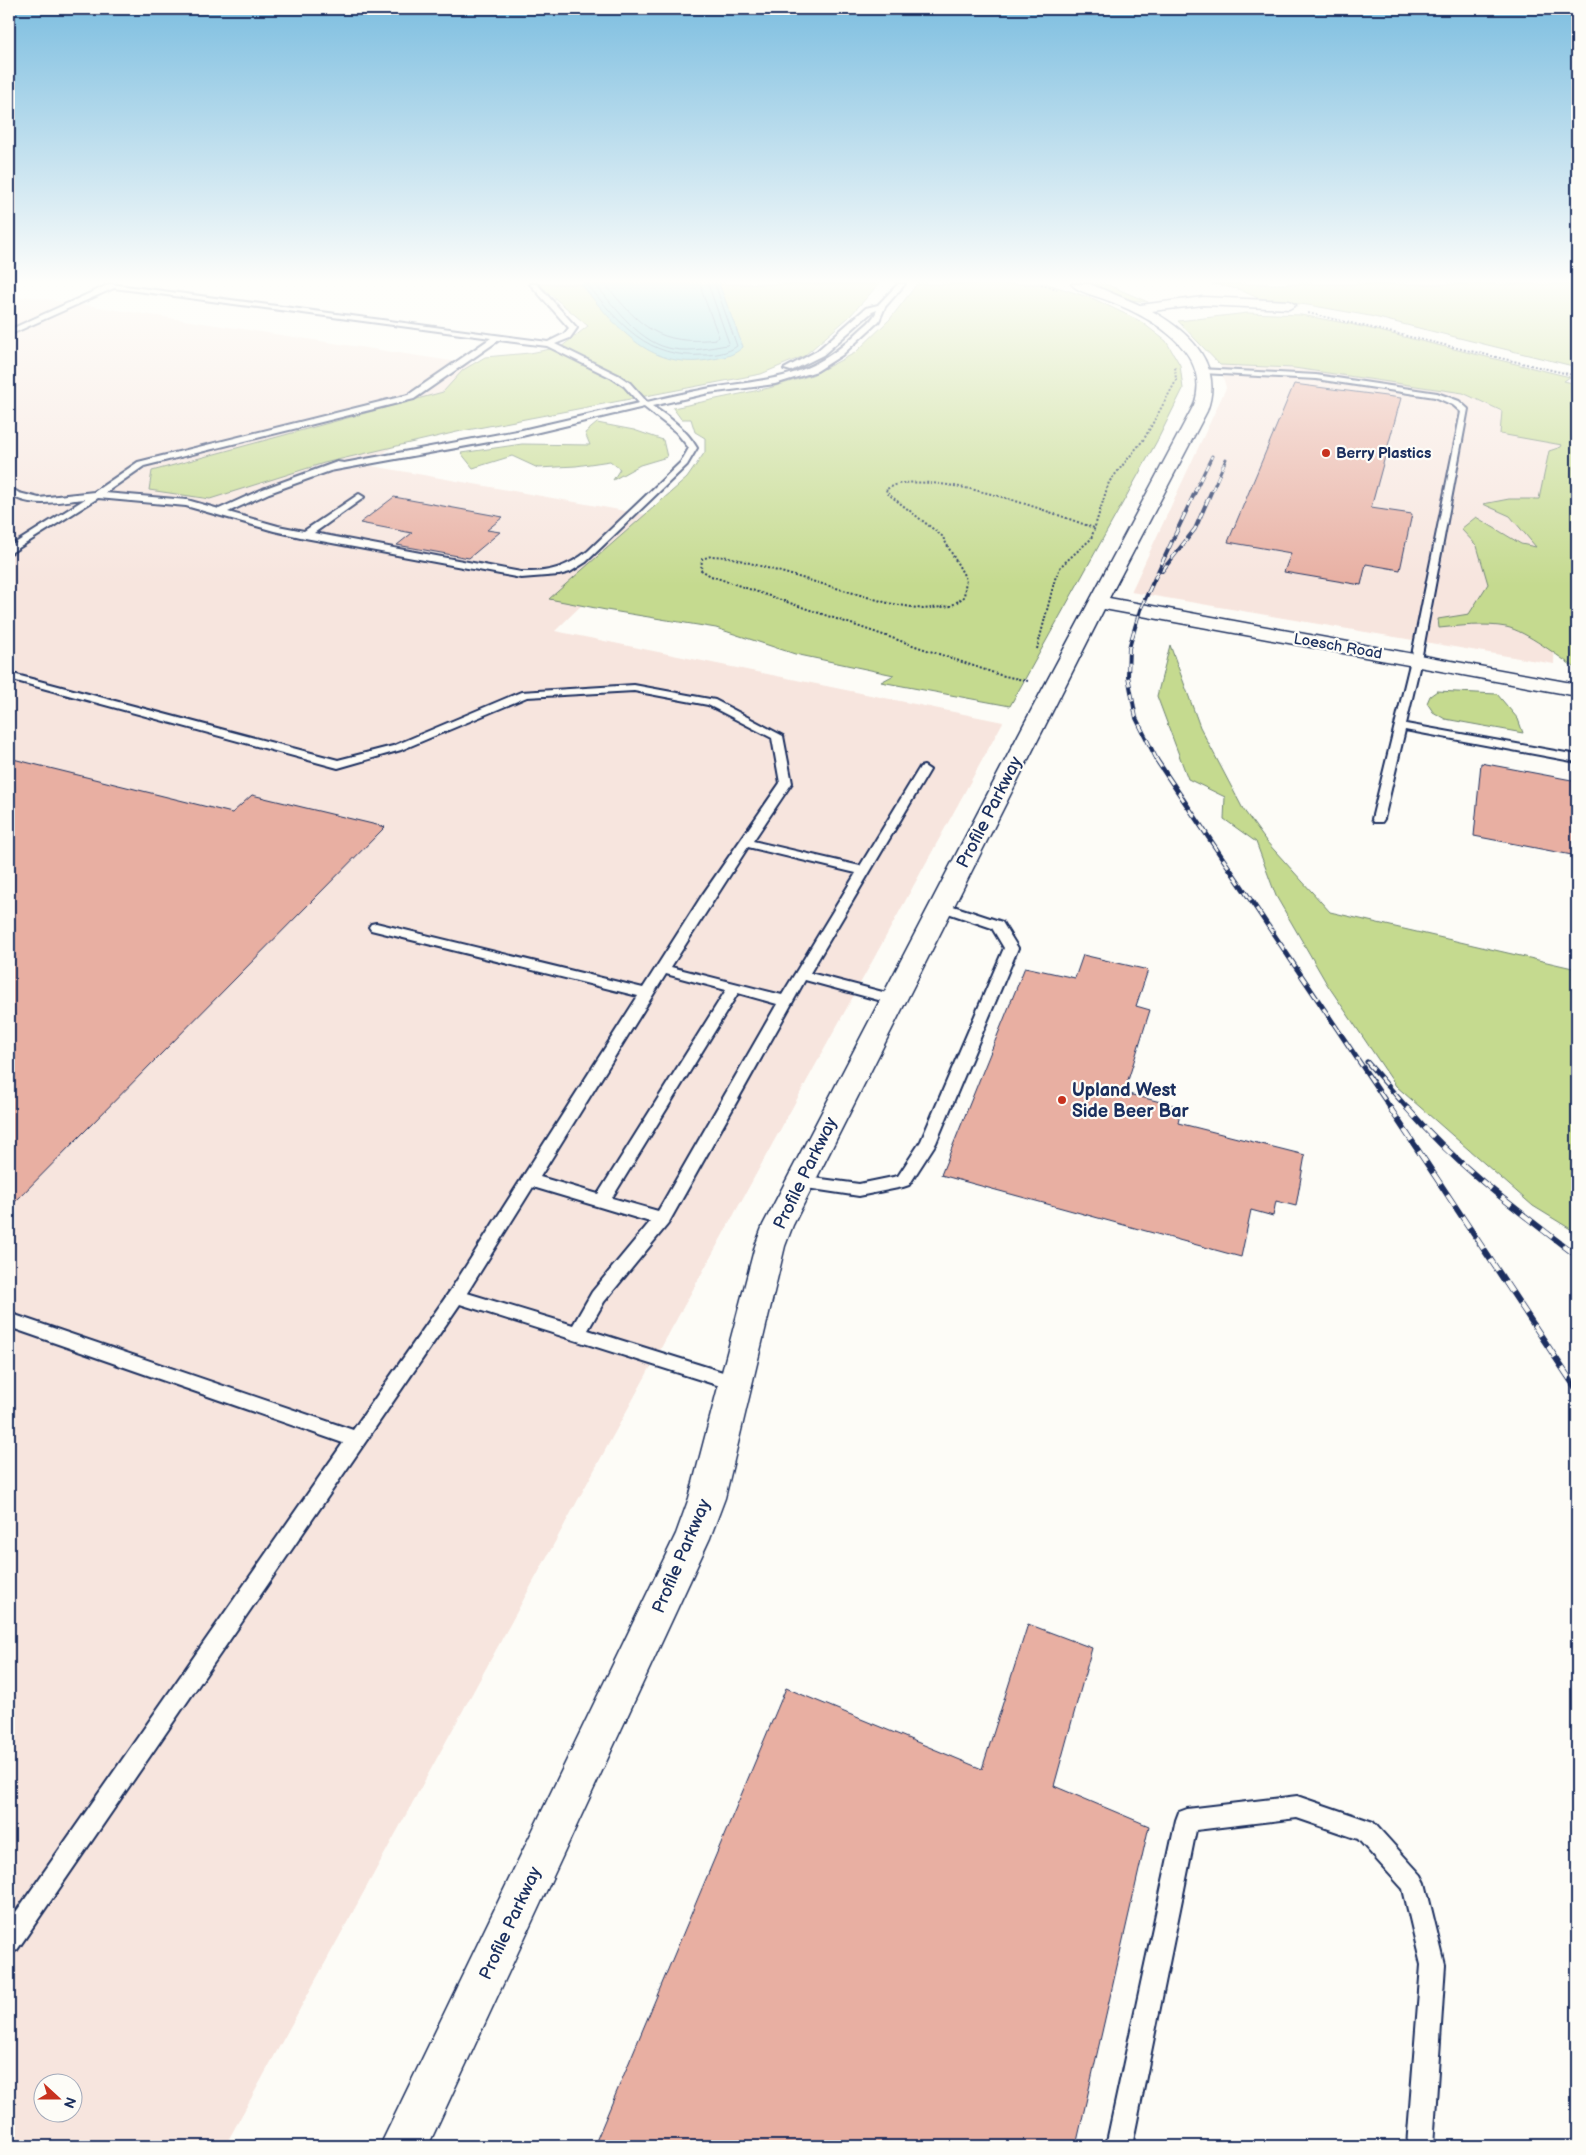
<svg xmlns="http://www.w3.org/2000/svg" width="1586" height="2155" viewBox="0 0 1586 2155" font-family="'Balsamiq Sans',sans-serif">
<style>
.built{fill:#f7e5de;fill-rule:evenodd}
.green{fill:#c5da8f;stroke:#708476}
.water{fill:#7ccdd5;stroke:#558ea5}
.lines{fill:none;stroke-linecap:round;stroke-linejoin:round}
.shore{stroke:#426e8e;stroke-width:1}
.building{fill:#e8afa2;stroke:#1b2f5e}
.lane-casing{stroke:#1b2f5e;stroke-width:4}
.street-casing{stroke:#1b2f5e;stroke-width:3}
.path{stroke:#1b2f5e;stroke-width:2;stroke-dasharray:2 2;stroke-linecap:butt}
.lane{fill:#fdfcf7;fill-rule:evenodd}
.street{fill:#fdfcf7;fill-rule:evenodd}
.rail-far3-casing{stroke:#1b2f5e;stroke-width:3}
.rail-far2-casing{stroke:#1b2f5e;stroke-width:4}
.rail-far1-casing{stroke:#1b2f5e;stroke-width:5}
.rail-casing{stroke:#1b2f5e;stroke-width:6}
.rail-far3{stroke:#fdfcf7;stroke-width:2;stroke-dasharray:6;stroke-linecap:butt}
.rail-far2{stroke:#fdfcf7;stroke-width:2.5;stroke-dasharray:8;stroke-linecap:butt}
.rail-far1{stroke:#fdfcf7;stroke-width:3;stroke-dasharray:10;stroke-linecap:butt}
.rail{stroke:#fdfcf7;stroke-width:4.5;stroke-dasharray:13;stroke-linecap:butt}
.poi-dot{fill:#c8321e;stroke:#fdfcf7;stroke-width:2}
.labels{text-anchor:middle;stroke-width:4.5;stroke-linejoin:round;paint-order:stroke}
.far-poi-label{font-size:15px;font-weight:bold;fill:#1b2f5e;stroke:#fdfcf7;text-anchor:start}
.far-street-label{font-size:15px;fill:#1b2f5e;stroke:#fdfcf7}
.street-label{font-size:18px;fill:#1b2f5e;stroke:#fdfcf7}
.poi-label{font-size:18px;font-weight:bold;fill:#1b2f5e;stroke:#fdfcf7;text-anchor:start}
</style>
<rect width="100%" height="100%" fill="#fdfcf7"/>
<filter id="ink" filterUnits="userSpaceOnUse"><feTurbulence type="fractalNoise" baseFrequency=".02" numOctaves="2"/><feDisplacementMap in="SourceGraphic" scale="10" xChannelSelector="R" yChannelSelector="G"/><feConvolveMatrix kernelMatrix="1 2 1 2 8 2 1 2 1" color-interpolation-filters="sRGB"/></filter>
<g filter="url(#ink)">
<path class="built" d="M 26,296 L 504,369 L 367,465 L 670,519 L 555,631 L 1003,722 L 225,2146 L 9,2146 L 9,304 ZM 42,2082 L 72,2082 L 72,2112 L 42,2112 Z
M 1220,365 L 1294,368 L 1463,393 L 1502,411 L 1501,434 L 1562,445 L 1554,664 L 1131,592 L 1226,388 Z"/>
<path class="green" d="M 538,284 L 581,284 L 600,307 L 743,347 L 719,284 L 879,284 L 849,317 L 804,356 L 761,374 L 457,432 L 324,463 L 210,499 L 149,490 L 152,471 L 443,392 L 463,370 L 485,357 L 530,353 L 561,347 L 588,326 Z
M 917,284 L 1048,284 L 1094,299 L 1140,321 L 1166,341 L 1180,365 L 1183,389 L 1157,441 L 1010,706 L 881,682 L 894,675 L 795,654 L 716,628 L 606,610 L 549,599 L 687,478 L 705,452 L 705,438 L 695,432 L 691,419 L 681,419 L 673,408 L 769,388 L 812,375 L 855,353 L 890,319 Z
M 1088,284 L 1106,284 L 1148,302 L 1130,300 Z
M 1212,284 L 1577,284 L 1577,367 L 1370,316 L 1314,306 L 1258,298 L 1238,289 Z
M 1248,313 L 1301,315 L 1350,324 L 1570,377 L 1564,381 L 1577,384 L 1577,669 C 1559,657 1526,631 1506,627 C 1485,623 1460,626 1439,628 L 1438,619 L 1469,614 L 1488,584 L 1477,546 L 1461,529 L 1476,517 L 1521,544 L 1536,547 L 1510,516 L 1483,504 L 1509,499 L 1539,499 L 1549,451 L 1561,447 L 1562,445 L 1500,434 L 1502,411 L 1463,393 L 1294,368 L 1220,365 L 1178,321 Z
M 597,423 L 634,430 L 663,440 L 667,457 L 640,465 L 613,480 L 620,469 L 610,461 L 576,466 L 538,468 L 512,456 L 473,468 L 461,453 L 522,444 L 590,445 L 585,433 Z
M 1170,645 L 1200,727 L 1243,809 L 1266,841 L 1330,912 L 1577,969 L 1577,1233 L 1533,1206 L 1396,1086 L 1327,984 L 1276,896 L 1256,842 L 1224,819 L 1225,797 L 1188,779 L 1157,696 Z
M 1437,691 L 1497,694 L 1518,719 L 1523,733 L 1445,719 L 1433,712 L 1427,703 L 1430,696 Z"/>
<path class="water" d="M 581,284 L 719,284 L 743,347 C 732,357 723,357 708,360 C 648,370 615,325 581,284 Z"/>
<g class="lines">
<path class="shore" d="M 587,284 C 620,324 647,359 704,355 C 715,355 728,353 737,346 L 715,284
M 595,284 C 616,308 640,344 673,349 C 691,352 709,348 727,345 L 729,343 L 708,284
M 605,284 C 641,327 658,346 717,339 L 719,337 L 702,292 L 701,284"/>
</g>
<path class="building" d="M 1294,384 L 1401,398 L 1371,508 L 1412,514 L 1400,570 L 1366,564 L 1361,585 L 1284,572 L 1291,553 L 1228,542 Z
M 394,497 L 503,517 L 487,530 L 500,532 L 469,558 L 397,545 L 412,533 L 360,523 Z
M 9,758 L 232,813 L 252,795 L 385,827 L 9,1208 Z
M 1481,763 L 1577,781 L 1577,856 L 1474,836 Z
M 1083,955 L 1148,970 L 1136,1006 L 1150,1010 L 1124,1093 L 1181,1107 L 1178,1123 L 1305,1155 L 1296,1206 L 1276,1201 L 1273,1216 L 1251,1210 L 1241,1257 L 941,1175 L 1025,967 L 1075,978 Z
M 1028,1624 L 1092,1648 L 1054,1786 L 1149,1826 L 1076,2146 L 594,2146 L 786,1688 L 982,1769 Z"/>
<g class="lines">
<g class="lane-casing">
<path id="lane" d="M 110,284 L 548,342 L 564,334 L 569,328 L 530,284 L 537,284 L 577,328 L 570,338 L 555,344 L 618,375 L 630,383 L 647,402 C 668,397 689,392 711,388 C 773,378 808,380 857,333 C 864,326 874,320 877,310 L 872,312 L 823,355 L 791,371 L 784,369 L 817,351 L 866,308 L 878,305 L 898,284 L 905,284 L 885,307 L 879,321 L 842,355 L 817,371 L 775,384 L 709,393 L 652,406 C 670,418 686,429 697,448 L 687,465 L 586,562 L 570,572 L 559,575 L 521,578 L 305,538 L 274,531 L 186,506 L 98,498 L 9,554 L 9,547 L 85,499 C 61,501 30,509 9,494 L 9,487 L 19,493 L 39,498 L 94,492 L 138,462 L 408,395 L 491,338 L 114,288 L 9,335 L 9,330 ZM 499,340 L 547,346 L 612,378 L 624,386 L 639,403 L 522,430 L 344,463 L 337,462 L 263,489 L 219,509 L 187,500 L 105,493 L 144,466 L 414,399 ZM 644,407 L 676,432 L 689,448 L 681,462 L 588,551 C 566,568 548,573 521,572 L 314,533 L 362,499 L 364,497 L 359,494 L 304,531 L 278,526 L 228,512 L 269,493 L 330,471 L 522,436 Z
M 1199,369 L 1316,375 L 1437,393 L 1459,401 L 1468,409 L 1421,660 L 1406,724 L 1577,755 L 1577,762 L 1405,730 L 1384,819 L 1382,822 L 1374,822 L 1372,819 L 1411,660 L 1461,412 L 1453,405 L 1435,397 L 1316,379 L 1202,373 L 1199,373 Z
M 9,673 L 338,760 L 393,746 L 521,692 L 634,685 L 715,700 L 783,736 L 792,783 L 753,841 L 860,866 L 920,767 L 924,766 L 930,770 L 810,973 L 898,996 L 900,999 L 898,1002 L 893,1004 L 805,980 L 668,1224 L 604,1302 L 588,1330 L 742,1378 L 745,1383 L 742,1388 L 736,1391 L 460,1304 L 17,1950 L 9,1954 L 9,1922 L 343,1443 L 9,1327 L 9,1313 L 353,1430 L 450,1291 L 638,996 L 371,930 L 369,927 L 371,924 L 376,923 L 643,988 L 701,897 L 780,783 L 772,738 L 708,705 L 634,691 L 527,697 L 401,750 L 338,768 L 9,679 ZM 748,847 L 856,873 L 782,995 L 671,967 ZM 666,974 L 726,990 L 598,1194 L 540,1177 ZM 738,993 L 777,1004 L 658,1211 L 612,1198 ZM 533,1187 L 650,1222 L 592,1292 L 573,1325 L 467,1293 Z
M 941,902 L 1002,922 L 1018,948 L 936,1143 L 909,1185 L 903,1187 L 859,1196 L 793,1186 L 791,1182 L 793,1178 L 799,1176 L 859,1184 L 898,1176 L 921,1141 L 1004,948 L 992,928 L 936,909 L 934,906 L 936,903 Z
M 1297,1796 L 1373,1822 L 1421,1875 L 1425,1883 L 1445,1965 L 1433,2146 L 1407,2146 L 1421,1965 L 1403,1889 L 1358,1839 L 1297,1818 L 1196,1830 L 1132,2146 L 1106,2146 L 1176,1820 L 1179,1812 L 1187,1809 Z"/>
</g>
<g class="street-casing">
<path id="street" d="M 1071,284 L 1090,284 L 1140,305 L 1203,297 L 1289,301 L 1296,305 L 1289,309 L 1203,305 L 1152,311 C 1190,332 1224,365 1207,411 L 1109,598 L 1577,684 L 1577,696 L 1104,609 L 793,1225 L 785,1246 L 725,1498 L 710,1538 L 428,2146 L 380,2146 L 676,1534 L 689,1498 L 755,1246 L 763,1225 L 1024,724 L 1194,405 C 1213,351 1150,317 1109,301 C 1098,296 1079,293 1071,284 Z"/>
</g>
<path class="path" d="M 1041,284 L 1057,289
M 1308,313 L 1577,376
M 1037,649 L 1055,579 L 1061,566 L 1091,539 L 1109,482 L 1144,439 L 1176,381 L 1175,366
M 1028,681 L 1000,675 L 711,576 L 701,570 L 702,559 L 711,556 L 729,557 L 888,603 L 923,609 L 951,606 L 964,597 L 966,579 L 942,536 L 887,493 L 886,489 C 892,487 898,483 904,483 C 959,478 1042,509 1094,528"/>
<use href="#lane" class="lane"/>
<use href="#street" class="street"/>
<g class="rail-far3-casing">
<path id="rail-far3" d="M 1195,491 L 1212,456
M 1212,491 L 1226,459"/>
</g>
<g class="rail-far2-casing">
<path id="rail-far2" d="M 1162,571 L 1195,529 L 1212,490
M 1157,760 L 1136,718 L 1128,676 L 1129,648 L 1140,610 L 1196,490"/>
</g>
<g class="rail-far1-casing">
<path id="rail-far1" d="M 1156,759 L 1391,1109
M 1367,1062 L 1408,1109"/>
</g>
<g class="rail-casing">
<path id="rail" d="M 1390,1108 L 1577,1390
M 1407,1108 C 1457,1166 1517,1210 1577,1256"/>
</g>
<use href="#rail-far3" class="rail-far3"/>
<use href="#rail-far2" class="rail-far2"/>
<use href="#rail-far1" class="rail-far1"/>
<use href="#rail" class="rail"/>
</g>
</g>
<linearGradient id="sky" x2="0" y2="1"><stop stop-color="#7dbee0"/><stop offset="0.48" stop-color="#fefefb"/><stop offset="1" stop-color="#fefefb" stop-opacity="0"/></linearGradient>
<rect width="1586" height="586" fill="url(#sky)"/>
<g class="poi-dot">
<circle cx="1326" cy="453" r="5"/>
<circle cx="1062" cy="1100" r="5"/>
</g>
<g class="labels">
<g class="far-poi-label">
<text x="1336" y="458">Berry Plastics</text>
</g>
<g class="far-street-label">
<text transform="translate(1338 646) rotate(10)" y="5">Loesch Road</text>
</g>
<g class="street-label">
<text transform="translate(989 812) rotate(-63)" y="6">Profile Parkway</text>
<text transform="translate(805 1173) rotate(-64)" y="6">Profile Parkway</text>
<text transform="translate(681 1556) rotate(-67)" y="6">Profile Parkway</text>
<text transform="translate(510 1923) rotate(-65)" y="6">Profile Parkway</text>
</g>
<g class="poi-label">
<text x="1072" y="1096">Upland West<tspan x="1072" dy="21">Side Beer Bar</tspan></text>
</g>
</g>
<rect width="1586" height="2155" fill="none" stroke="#fdfcf7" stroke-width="30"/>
<rect x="15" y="15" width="1556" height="2125" fill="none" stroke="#1b2f5e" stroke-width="2" filter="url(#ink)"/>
<g transform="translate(58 2098) rotate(111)"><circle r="24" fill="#fdfcf7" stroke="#a3aaba"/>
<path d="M0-4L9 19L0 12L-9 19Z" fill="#c8321e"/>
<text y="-8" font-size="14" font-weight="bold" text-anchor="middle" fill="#1b2f5e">N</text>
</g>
</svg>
